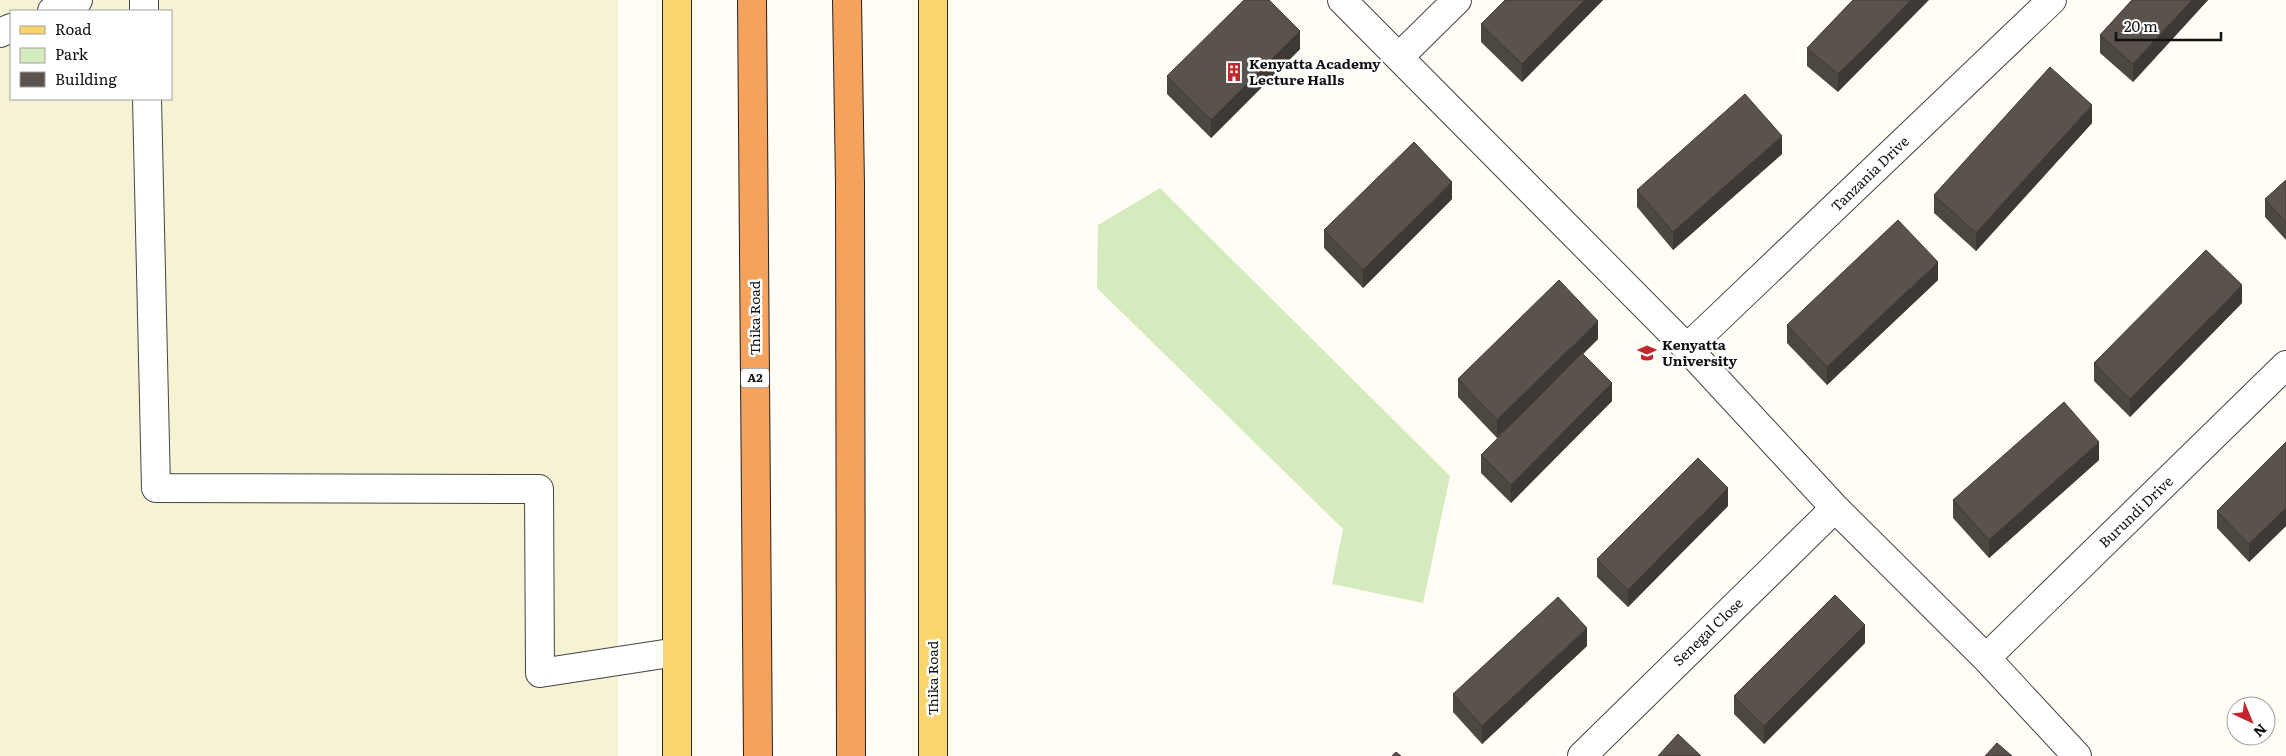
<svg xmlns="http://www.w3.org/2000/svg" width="2286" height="756" viewBox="0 0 2286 756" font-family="Literata,serif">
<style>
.farmland{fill:#f6f3d4;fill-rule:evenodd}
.green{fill:#d5ebbd}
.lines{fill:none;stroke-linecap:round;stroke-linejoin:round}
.minor-casing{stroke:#444;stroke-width:30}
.major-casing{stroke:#222;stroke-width:30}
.highway-casing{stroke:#222;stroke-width:30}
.minor{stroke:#fff;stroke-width:28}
.major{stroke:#f9d66b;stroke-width:28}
.highway{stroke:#f5a25d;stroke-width:28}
.wall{fill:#4d4742}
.shaded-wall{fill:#3f3936}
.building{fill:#5a524d;stroke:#3f3936}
.labels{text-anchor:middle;stroke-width:5;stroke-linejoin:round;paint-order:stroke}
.shield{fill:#fff;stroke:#585858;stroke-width:1}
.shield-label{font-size:12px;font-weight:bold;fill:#111}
.poi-label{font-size:14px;font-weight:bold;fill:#111;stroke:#fff;text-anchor:start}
.street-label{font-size:14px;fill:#111;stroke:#fff}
</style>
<rect width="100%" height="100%" fill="#fffdf5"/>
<path class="farmland" d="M 0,0 L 618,0 L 618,756 L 0,756 ZM 11,11 L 171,11 L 171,99 L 11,99 Z"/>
<path class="green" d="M 1160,188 L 1450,476 L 1423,603 L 1332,584 L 1343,529 L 1097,288 L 1098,225 Z"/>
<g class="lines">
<g class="minor-casing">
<path id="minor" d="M 144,0 L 144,11
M 1342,0 L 1687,348 L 1835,508 L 1986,658 L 2077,756
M 52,11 L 78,0
M 0,33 L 11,28
M 1399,57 L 1457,0
M 147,99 L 156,488 L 539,489 L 540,673 L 677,652
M 1687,348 L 2052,0
M 1986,658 L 2286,365
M 1582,756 L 1835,508"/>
</g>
<g class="major-casing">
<path id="major" d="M 677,0 L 677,756
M 933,756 L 933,0"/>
</g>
<g class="highway-casing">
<path id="highway" d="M 752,0 L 758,756
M 847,0 L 850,184 L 851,756"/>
</g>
<use href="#minor" class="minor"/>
<use href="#major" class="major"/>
<use href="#highway" class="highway"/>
</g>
<path class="wall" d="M 1505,0 L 1603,0 L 1522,82 L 1481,42 L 1481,24 Z
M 1853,0 L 1838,92 L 1807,66 L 1807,48 Z
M 2132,0 L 2208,0 L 2133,82 L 2100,53 L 2100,35 Z
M 1300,49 L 1211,138 L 1167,94 L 1167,76 Z
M 2092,123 L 1976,251 L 1934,213 L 1934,195 Z
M 1782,154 L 1673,250 L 1637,207 L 1637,190 Z
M 2286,180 L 2286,240 L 2265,217 L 2265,199 Z
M 1452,199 L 1363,288 L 1324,248 L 1324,230 Z
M 1938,280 L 1827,385 L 1787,343 L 1787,325 Z
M 2242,303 L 2130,417 L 2094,381 L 2094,363 Z
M 1598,339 L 1583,354 L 1612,401 L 1511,503 L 1481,473 L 1481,455 L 1526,410 L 1497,438 L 1458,397 L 1458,379 Z
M 2286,442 L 2286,526 L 2249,562 L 2217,528 L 2217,511 Z
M 2099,460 L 1989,558 L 1953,518 L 1953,500 Z
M 1728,506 L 1628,607 L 1597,577 L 1597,559 Z
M 1865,643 L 1764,744 L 1734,714 L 1734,696 Z
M 1587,646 L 1482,744 L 1453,712 L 1453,694 Z"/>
<path class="shaded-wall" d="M 1585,0 L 1603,0 L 1522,82 L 1522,64 Z
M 1911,0 L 1929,0 L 1838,92 L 1838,74 Z
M 2192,0 L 2208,0 L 2133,82 L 2133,64 Z
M 1300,31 L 1300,49 L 1211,138 L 1211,120 Z
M 2092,105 L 2092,123 L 1976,251 L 1976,233 Z
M 1782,136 L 1782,154 L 1673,250 L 1673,232 Z
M 1452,182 L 1452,199 L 1363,288 L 1363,270 Z
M 1938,262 L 1938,280 L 1827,385 L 1827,367 Z
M 2242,285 L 2242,303 L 2130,417 L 2130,399 Z
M 1598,321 L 1598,339 L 1497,438 L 1497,420 Z
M 1612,383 L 1612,401 L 1511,503 L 1511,485 Z
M 2099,442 L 2099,460 L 1989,558 L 1989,540 Z
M 1728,488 L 1728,506 L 1628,607 L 1628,590 Z
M 2286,508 L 2286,526 L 2249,562 L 2249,544 Z
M 1865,625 L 1865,643 L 1764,744 L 1764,726 Z
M 1587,628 L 1587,646 L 1482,744 L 1482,726 Z"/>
<path class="building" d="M 1244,0 L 1269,0 L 1300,31 L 1211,120 L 1167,76 Z
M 1505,0 L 1585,0 L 1522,64 L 1481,24 Z
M 1853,0 L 1911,0 L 1838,74 L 1807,48 Z
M 2132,0 L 2192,0 L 2133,64 L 2100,35 Z
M 2050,67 L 2092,105 L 1976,233 L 1934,195 Z
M 1745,94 L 1782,136 L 1673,232 L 1637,190 Z
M 1414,142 L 1452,182 L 1363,270 L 1324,230 Z
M 2286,180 L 2286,223 L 2265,199 Z
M 1898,220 L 1938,262 L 1827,367 L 1787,325 Z
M 2206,250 L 2242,285 L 2130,399 L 2094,363 Z
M 1559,280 L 1598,321 L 1497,420 L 1458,379 Z
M 1582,353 L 1612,383 L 1511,485 L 1481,455 Z
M 2064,402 L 2099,442 L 1989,540 L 1953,500 Z
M 2286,442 L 2286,508 L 2249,544 L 2217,511 Z
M 1698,458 L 1728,488 L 1628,590 L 1597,559 Z
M 1835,595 L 1865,625 L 1764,726 L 1734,696 Z
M 1558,597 L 1587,628 L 1482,726 L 1453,694 Z
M 1678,734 L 1701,756 L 1658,756 Z
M 1997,743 L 2012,756 L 1985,756 Z
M 1396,752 L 1401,756 L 1392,756 Z"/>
<defs>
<g id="building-bare" transform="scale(1.5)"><path d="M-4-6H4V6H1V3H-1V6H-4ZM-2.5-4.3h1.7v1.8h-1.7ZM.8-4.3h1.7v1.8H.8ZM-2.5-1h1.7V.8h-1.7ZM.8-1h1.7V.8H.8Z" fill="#c4262e" stroke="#fff" stroke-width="2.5" paint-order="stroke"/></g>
<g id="university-bare" transform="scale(1.5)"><path d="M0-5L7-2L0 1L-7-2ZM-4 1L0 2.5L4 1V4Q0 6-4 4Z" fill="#c4262e" stroke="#fff" stroke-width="2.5" paint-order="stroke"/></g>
</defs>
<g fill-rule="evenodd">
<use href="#building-bare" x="1234" y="72"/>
<use href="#university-bare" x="1647" y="353"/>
</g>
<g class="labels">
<rect class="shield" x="741" y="368.5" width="28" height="19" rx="4"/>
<g class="shield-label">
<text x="755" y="382">A2</text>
</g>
<g class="poi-label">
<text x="1249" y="69">Kenyatta Academy<tspan x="1249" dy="16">Lecture Halls</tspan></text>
<text x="1662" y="350">Kenyatta<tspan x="1662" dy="16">University</tspan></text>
</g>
<g class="street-label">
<text transform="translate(1870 174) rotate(-44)" y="5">Tanzania Drive</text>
<text transform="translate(755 318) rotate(-90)" y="5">Thika Road</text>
<text transform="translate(2136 512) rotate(-44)" y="5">Burundi Drive</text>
<text transform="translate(1708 632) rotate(-44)" y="5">Senegal Close</text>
<text transform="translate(933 678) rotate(-90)" y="5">Thika Road</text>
</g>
</g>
<rect x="10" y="10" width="162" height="90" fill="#ffffff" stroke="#a0a0a0"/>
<rect x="20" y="26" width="25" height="8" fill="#f9d66b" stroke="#a0a0a0"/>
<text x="55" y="35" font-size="15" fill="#111111">Road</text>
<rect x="20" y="48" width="25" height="15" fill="#d5ebbd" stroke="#a0a0a0"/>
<text x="55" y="60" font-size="15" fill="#111111">Park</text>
<rect x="20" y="72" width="25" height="15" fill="#5a524d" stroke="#a0a0a0"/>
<text x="55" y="85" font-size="15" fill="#111111">Building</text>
<g transform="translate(2251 721) rotate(136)"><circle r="24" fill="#ffffff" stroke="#a0a0a0"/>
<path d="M0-4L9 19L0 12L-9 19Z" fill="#c4262e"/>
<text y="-8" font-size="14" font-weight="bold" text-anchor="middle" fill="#111111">N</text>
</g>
<path d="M2116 32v8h105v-8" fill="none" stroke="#111111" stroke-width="2.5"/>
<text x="2124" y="32" font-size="15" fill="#111111" stroke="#ffffff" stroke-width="4" paint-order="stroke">20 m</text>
</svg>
